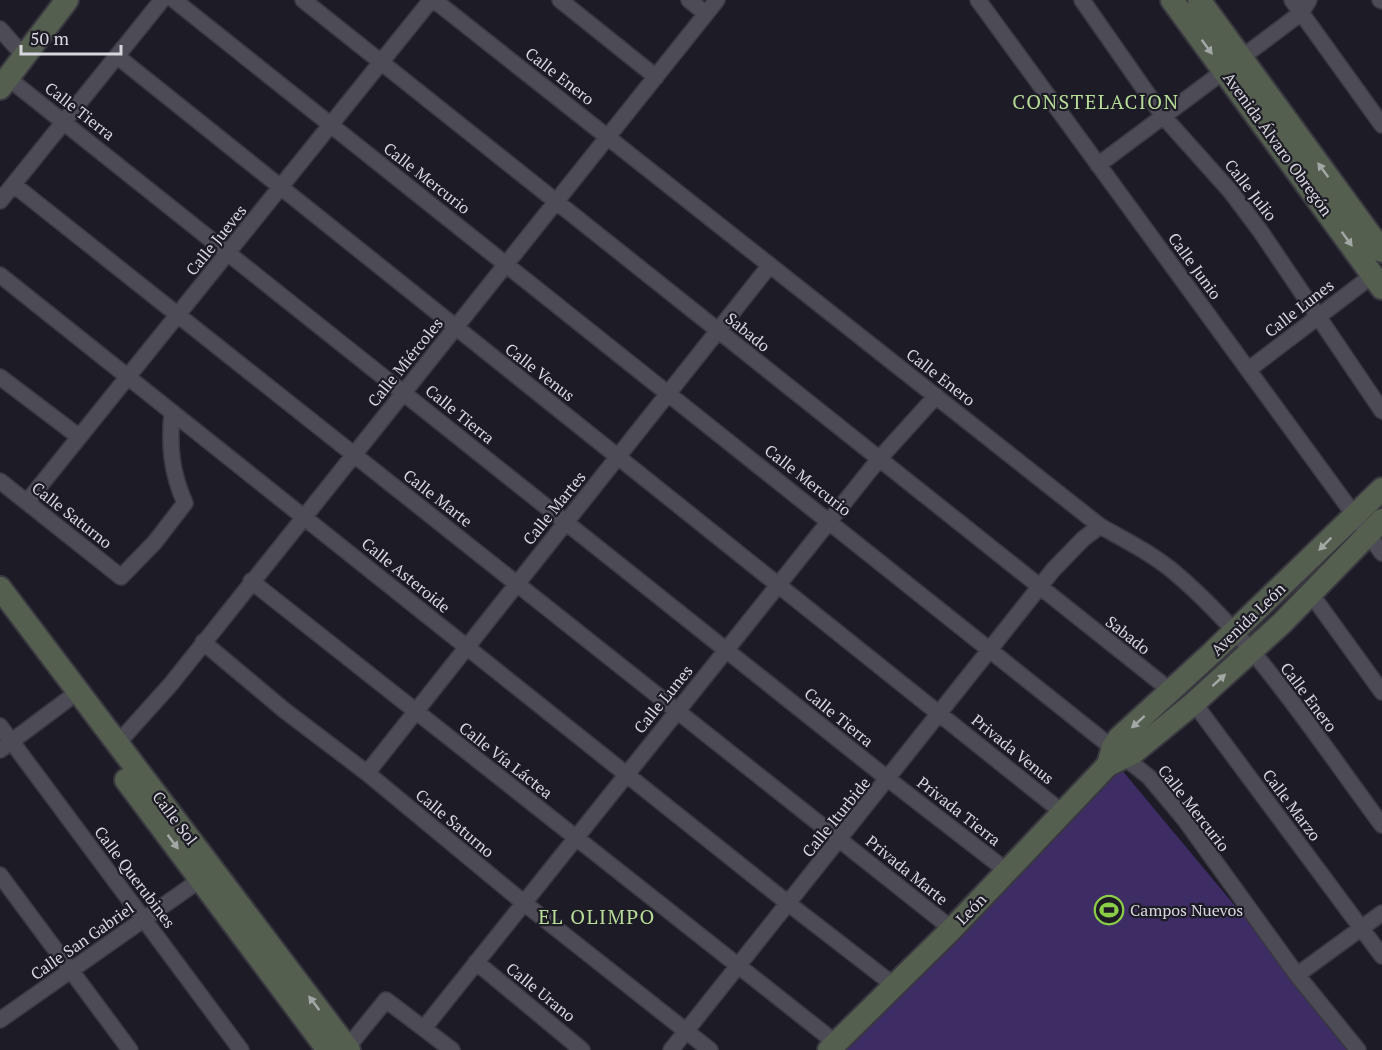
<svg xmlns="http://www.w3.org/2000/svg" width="1382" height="1050" viewBox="0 0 1382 1050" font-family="'PT Serif',serif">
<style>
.green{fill:#3e2d64}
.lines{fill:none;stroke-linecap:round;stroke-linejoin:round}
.street-casing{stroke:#393840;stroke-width:18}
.secondary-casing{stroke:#393840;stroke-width:26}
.street{stroke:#4d4b56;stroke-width:15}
.secondary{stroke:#545f50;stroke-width:22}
.oneway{fill:#a3a7a5}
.labels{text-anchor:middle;stroke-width:4.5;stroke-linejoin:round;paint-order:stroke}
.street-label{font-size:16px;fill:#d8d7de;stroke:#1d1b25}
.poi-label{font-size:16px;fill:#d8d7de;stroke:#1d1b25;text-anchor:start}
.quarter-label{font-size:20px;letter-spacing:1.5px;fill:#b6dc98;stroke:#1d1b25}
</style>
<rect width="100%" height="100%" fill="#1d1b25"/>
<path class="green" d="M 1121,769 L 1355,1050 L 840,1050 Z"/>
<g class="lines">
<g class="street-casing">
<path id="street" d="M 174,0 L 1149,777 L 1185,820 L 1297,975 L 1358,1050
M 303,0 L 1171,691
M 434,0 L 1100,526 C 1125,540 1151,553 1174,572 C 1257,642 1317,738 1382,825
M 560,0 L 656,77
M 689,0 L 706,14
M 978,0 L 1382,553
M 1082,0 L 1163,116 L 1231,192 L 1261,232 L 1382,411
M 1292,0 L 1382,125
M 1380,0 L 1382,1
M 0,29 L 23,55
M 118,57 L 1062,812
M 1241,58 L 1301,13 L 1309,0
M 8,78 L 888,779 L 1007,871
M 1098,165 L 1224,71
M 14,185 L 952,929
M 0,201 L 162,0
M 0,275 L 789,904 L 895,986
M 1248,370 L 1373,275
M 0,377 L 78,436
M 0,481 L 121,577 L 155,542 L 185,503 C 171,472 169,445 172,412
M 27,502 L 431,0
M 251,581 L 836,1043
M 1311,594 L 1382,692
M 203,642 L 284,710 L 367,773 L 524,903 L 710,1050
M 1194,703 L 1382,956
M 0,726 L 241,1050
M 118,743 L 171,684 L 717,0
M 0,750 L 67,700
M 367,773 L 770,265
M 0,875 L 130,1050
M 476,962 L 582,1050
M 1297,975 L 1382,913
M 0,1020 L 207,875
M 424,1028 L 879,459 L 936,396
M 347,1048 L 386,1000 L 452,1050
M 671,1050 L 1053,570 L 1083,539 L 1100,526"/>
</g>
<g class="secondary-casing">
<path id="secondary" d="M 1172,0 L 1382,288
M 1199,0 L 1382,251
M 0,88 L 67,0
M 0,588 L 349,1050
M 1108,765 L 1113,747 L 1119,738 L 1213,652 L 1382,489
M 126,780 L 328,1050
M 829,1050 L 952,929 L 1108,765 L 1133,753 L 1194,703 L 1282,623 L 1382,520"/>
</g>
<use href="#street" class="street"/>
<use href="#secondary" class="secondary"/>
</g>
<defs><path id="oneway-solid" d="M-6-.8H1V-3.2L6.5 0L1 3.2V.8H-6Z" transform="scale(1.5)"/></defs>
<g class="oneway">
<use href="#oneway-solid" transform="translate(1207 47) rotate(54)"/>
<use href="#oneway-solid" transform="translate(1323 170) rotate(-126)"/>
<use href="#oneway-solid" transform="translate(1347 239) rotate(54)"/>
<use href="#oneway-solid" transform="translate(1325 544) rotate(135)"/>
<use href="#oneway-solid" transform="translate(1219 680) rotate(-42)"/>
<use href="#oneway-solid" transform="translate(1138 722) rotate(138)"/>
<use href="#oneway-solid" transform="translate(173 842) rotate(53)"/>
<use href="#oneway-solid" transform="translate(314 1003) rotate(-127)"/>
</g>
<defs>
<g id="stadium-ring" transform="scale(1.5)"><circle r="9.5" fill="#1d1b25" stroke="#8bce47" stroke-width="1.5"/><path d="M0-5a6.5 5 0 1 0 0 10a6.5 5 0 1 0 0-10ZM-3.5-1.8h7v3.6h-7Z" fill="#8bce47"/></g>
</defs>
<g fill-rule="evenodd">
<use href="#stadium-ring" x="1109" y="910"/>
</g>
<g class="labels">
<g class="street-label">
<text transform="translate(560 76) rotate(38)" y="6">Calle Enero</text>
<text transform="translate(80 111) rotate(38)" y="6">Calle Tierra</text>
<text transform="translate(1278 144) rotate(54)" y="6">Avenida Álvaro Obregón</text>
<text transform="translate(427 178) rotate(38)" y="6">Calle Mercurio</text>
<text transform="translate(1251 190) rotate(52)" y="6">Calle Julio</text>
<text transform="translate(216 240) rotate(-51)" y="6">Calle Jueves</text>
<text transform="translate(1195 266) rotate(54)" y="6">Calle Junio</text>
<text transform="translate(1299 308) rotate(-38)" y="6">Calle Lunes</text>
<text transform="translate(748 332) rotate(39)" y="6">Sabado</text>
<text transform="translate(405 362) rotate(-51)" y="6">Calle Miércoles</text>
<text transform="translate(540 372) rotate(38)" y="6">Calle Venus</text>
<text transform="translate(941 377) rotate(38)" y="6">Calle Enero</text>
<text transform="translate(460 414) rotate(39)" y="6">Calle Tierra</text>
<text transform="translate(808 480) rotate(38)" y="6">Calle Mercurio</text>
<text transform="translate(438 498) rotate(38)" y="6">Calle Marte</text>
<text transform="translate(554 508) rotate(-51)" y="6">Calle Martes</text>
<text transform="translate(72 515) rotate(38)" y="6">Calle Saturno</text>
<text transform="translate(406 575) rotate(39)" y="6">Calle Asteroide</text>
<text transform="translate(1248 619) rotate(-44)" y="6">Avenida León</text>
<text transform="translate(1128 635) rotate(38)" y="6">Sabado</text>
<text transform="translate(1309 697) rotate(53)" y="6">Calle Enero</text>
<text transform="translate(663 699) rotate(-51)" y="6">Calle Lunes</text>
<text transform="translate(839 717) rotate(39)" y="6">Calle Tierra</text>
<text transform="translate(1013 749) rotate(39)" y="6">Privada Venus</text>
<text transform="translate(506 760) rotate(38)" y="6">Calle Vía Láctea</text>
<text transform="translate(1292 805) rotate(53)" y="6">Calle Marzo</text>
<text transform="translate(1194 808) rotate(52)" y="6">Calle Mercurio</text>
<text transform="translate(959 811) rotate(38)" y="6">Privada Tierra</text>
<text transform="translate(836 817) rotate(-51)" y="6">Calle Iturbide</text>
<text transform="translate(175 818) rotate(53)" y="6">Calle Sol</text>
<text transform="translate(455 823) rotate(40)" y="6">Calle Saturno</text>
<text transform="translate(907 870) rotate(39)" y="6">Privada Marte</text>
<text transform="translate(135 877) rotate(53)" y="6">Calle Querubines</text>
<text transform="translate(971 909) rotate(-46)" y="6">León</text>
<text transform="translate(82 941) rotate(-35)" y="6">Calle San Gabriel</text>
<text transform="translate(541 992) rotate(39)" y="6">Calle Urano</text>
</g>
<g class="poi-label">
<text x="1130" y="916">Campos Nuevos</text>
</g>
<g class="quarter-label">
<text x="1096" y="109">CONSTELACION</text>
<text x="597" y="924">EL OLIMPO</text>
</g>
</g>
<path d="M21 45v9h100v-9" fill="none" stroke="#d8d7de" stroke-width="3"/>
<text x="30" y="45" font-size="18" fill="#d8d7de" stroke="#1d1b25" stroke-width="4.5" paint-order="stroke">50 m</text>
</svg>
